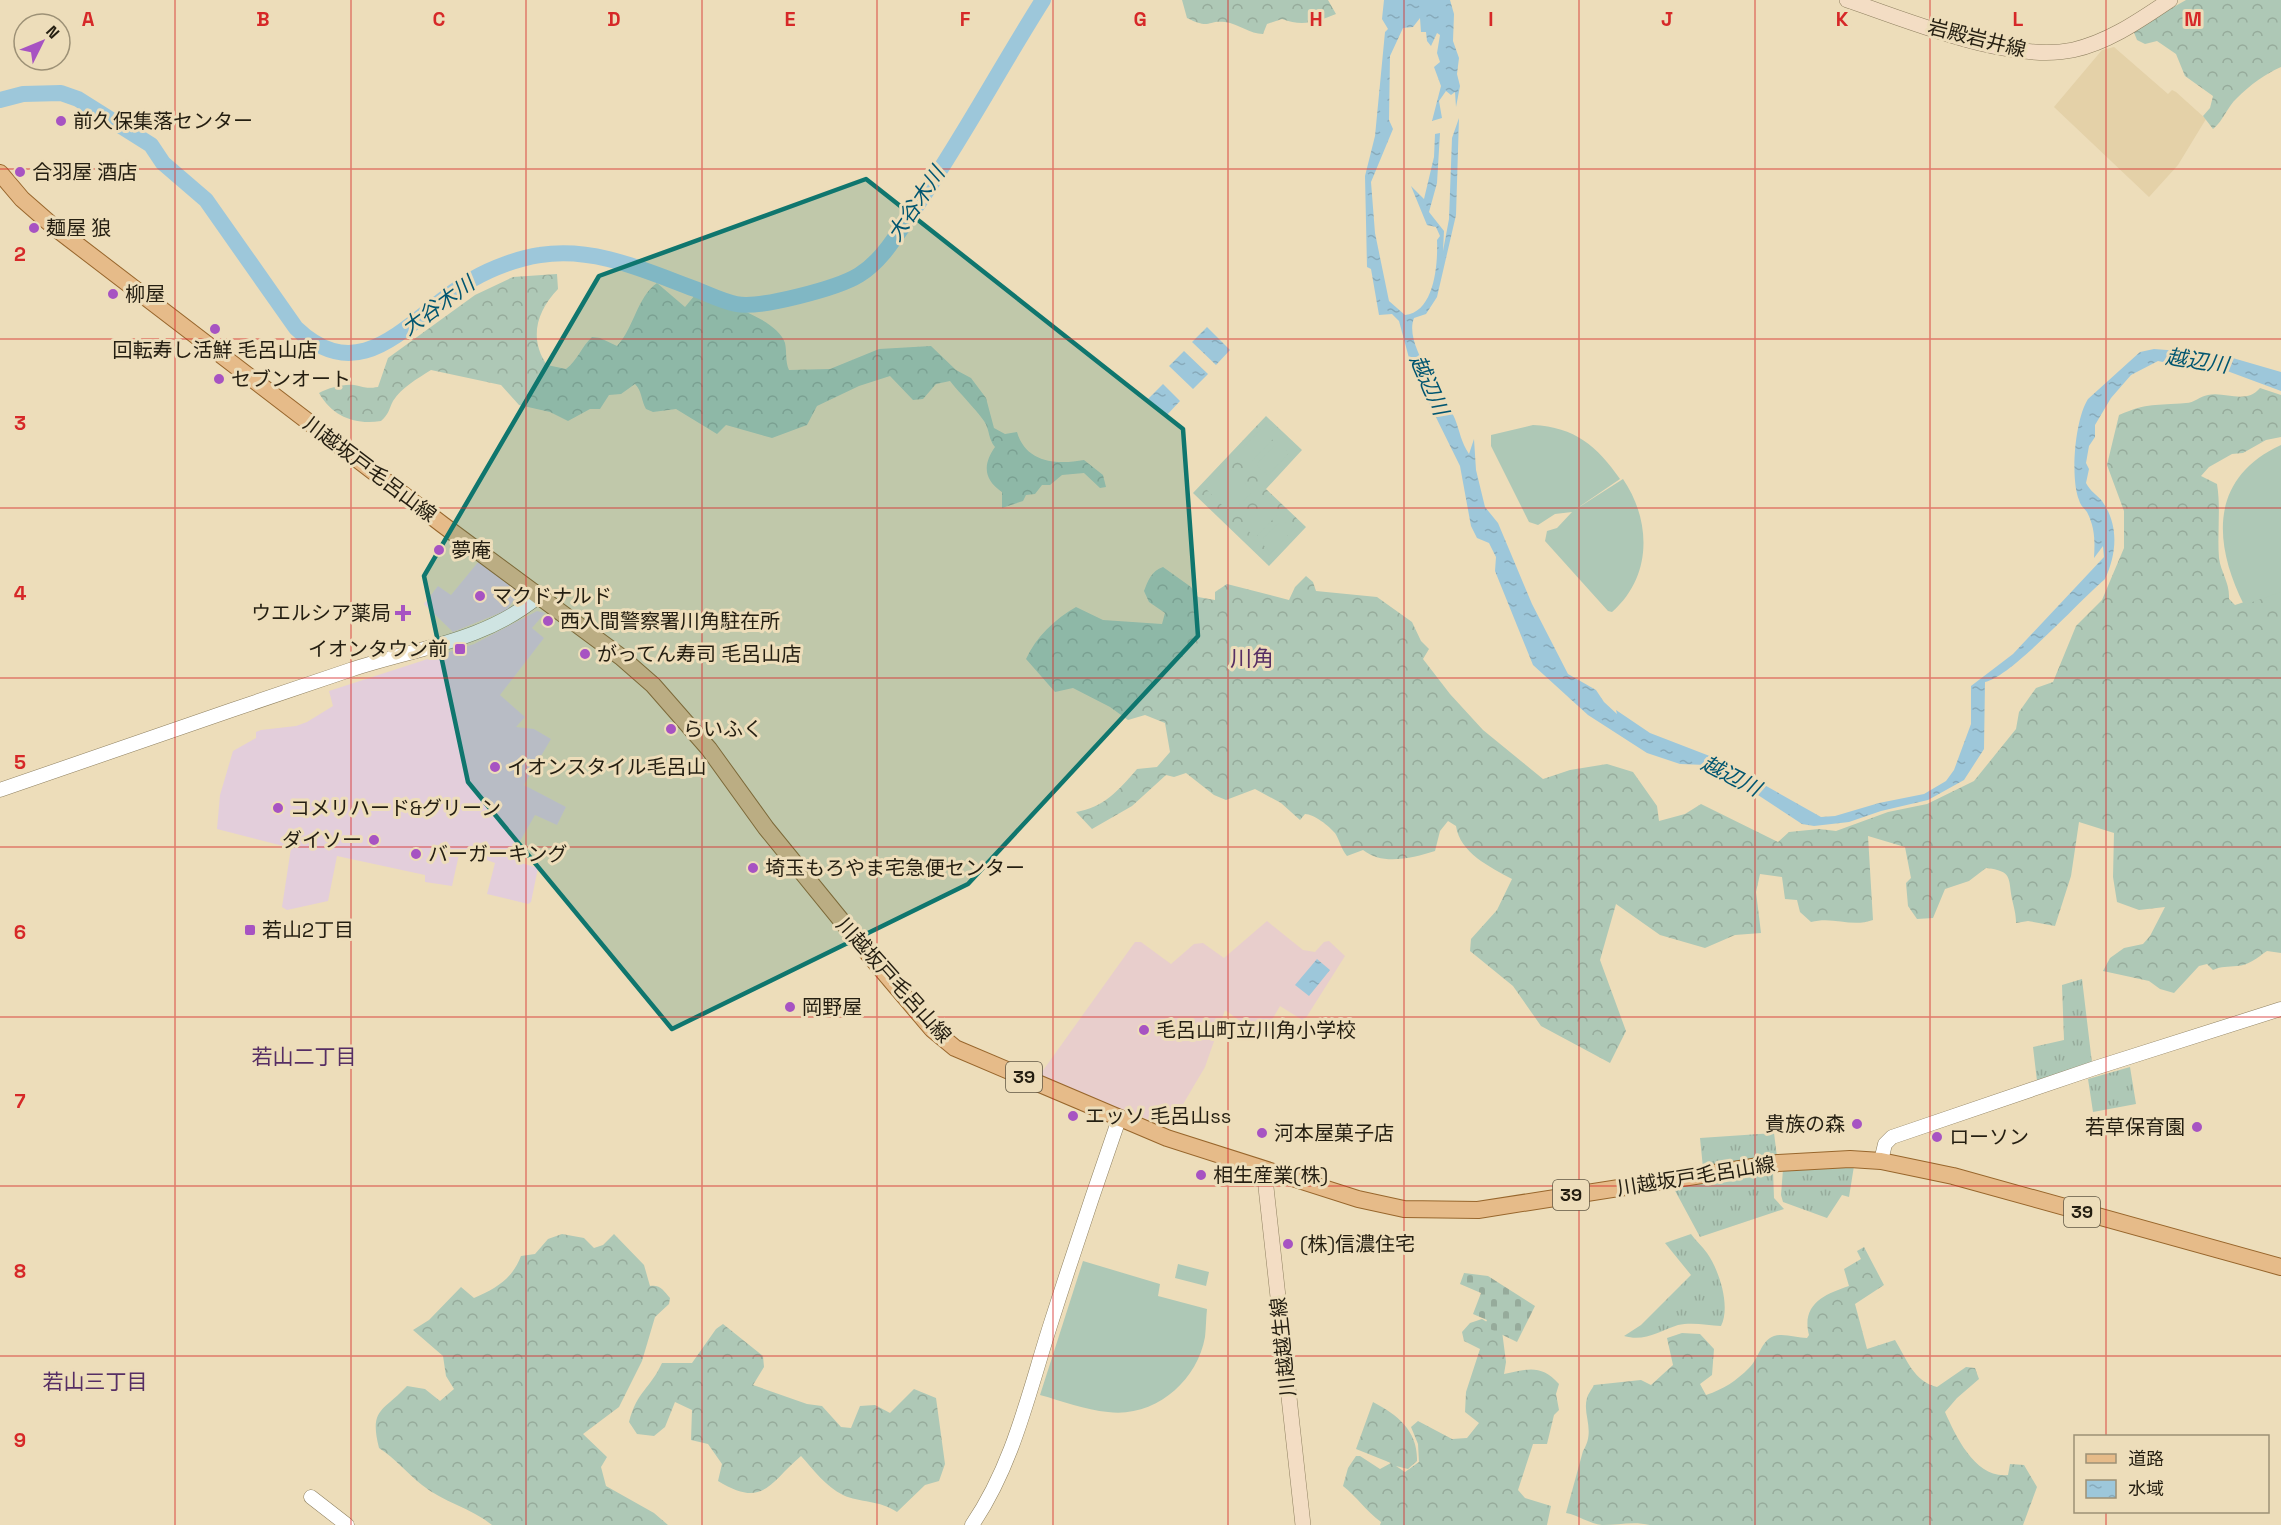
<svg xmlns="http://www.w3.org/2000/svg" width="2281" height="1525" viewBox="0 0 2281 1525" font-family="'Space Grotesk','Noto Sans JP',sans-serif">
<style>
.commercial{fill:#e3cedb}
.built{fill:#e4d1a8}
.education{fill:#e8cecc}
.grass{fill:url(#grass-tufts)}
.forest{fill:url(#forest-crowns)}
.cemetery{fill:url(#cemetery-stones)}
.pitch{fill:#aec8b6}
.water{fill:url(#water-ripples)}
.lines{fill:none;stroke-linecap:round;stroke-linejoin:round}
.river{stroke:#9dc7da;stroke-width:16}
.tertiary-casing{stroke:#8f8060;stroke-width:15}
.secondary-casing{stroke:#8f8060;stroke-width:16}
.primary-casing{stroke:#98662c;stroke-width:18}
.tertiary{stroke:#fff;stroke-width:14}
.secondary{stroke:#f3ddc4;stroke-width:15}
.primary{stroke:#e6bb89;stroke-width:16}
.marked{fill:#0f766e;fill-opacity:0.2;stroke:#0f766e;stroke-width:4.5;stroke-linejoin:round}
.grid{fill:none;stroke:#d62828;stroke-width:1.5;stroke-opacity:0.55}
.poi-dot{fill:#a753c2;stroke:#edddba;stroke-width:2}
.labels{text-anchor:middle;stroke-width:6;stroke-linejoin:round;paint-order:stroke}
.shield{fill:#edddba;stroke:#605744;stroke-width:1.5}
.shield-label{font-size:18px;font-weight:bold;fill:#241e11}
.street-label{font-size:20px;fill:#241e11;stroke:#edddba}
.poi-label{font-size:20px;fill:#241e11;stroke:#edddba;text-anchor:start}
.water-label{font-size:21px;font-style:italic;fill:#005570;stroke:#edddba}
.neighbourhood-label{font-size:21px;fill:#562e64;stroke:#edddba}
.quarter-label{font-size:22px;fill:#562e64;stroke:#edddba}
.grid-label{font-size:20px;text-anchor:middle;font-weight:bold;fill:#d62828;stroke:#edddba;stroke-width:6;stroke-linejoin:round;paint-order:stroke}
</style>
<defs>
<pattern id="grass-tufts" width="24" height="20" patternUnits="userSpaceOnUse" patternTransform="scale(1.5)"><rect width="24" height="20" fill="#aec8b6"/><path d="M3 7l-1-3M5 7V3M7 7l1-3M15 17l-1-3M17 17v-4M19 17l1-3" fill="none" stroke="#96ab9b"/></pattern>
<pattern id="forest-crowns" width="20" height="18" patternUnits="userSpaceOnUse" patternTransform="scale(1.5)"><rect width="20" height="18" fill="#aec8b6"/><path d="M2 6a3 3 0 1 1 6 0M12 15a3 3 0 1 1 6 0" fill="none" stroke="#96ab9b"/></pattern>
<pattern id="cemetery-stones" width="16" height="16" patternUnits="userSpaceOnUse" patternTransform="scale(1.5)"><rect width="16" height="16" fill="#aec8b6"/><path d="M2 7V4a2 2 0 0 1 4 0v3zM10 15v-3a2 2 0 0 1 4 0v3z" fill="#96ab9b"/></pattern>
<pattern id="water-ripples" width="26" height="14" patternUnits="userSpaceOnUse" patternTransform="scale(1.5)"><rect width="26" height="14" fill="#9dc7da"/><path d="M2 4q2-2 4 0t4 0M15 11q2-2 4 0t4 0" fill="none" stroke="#87aaba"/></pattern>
</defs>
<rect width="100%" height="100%" fill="#edddba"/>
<path class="commercial" d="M 479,561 L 519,592 L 507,610 L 453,632 L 424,604 L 438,586 L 451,595 Z
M 537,611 L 545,613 L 532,628 L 544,638 L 500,695 L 525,717 L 516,727 L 534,729 L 551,739 L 524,785 L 566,807 L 557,825 L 535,815 L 519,843 L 515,861 L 538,868 L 531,902 L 528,904 L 487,894 L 495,863 L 460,850 L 452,886 L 425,882 L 425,875 L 337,856 L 328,901 L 287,910 L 282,907 L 291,848 L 217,829 L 220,795 L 233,751 L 256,738 L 256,732 L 261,730 L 296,726 L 307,722 L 333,706 L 329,691 L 474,644 Z"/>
<path class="built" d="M 2114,47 L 2168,94 L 2172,90 L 2176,92 L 2206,119 L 2178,165 L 2149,197 L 2054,107 L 2102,50 Z"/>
<path class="education" d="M 1267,921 L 1303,950 L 1315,952 L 1324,942 L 1329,941 L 1345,956 L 1304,1021 L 1280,1006 L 1262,1037 L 1225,1010 L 1205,1067 L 1169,1128 L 1039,1076 L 1135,942 L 1141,942 L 1171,964 L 1194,944 L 1203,943 L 1224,958 Z"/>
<path class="grass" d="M 2082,979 L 2092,1063 L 2037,1081 L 2033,1047 L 2064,1040 L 2062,985 Z
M 2130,1067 L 2136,1104 L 2093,1112 L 2088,1079 Z
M 1774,1133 L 1777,1157 L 1703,1168 L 1700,1138 Z
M 1854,1166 L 1849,1197 L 1842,1195 L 1827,1218 L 1783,1202 L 1781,1195 L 1783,1169 Z
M 1773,1170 L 1774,1198 L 1784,1209 L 1700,1237 L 1672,1185 Z
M 1691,1234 C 1696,1241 1702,1246 1707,1253 C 1719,1270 1731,1306 1721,1326 C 1708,1325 1691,1322 1678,1325 C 1659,1331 1645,1342 1624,1336 L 1641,1325 L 1691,1275 L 1665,1243 Z"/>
<path class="forest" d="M 1182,0 L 1328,0 L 1336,14 C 1317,22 1302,27 1282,19 L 1267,24 L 1263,34 C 1250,34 1239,24 1225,22 C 1206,20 1211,30 1187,18 Z
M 2186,0 L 2281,0 L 2281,67 C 2265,74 2250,85 2237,98 C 2227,107 2224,120 2213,129 L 2203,116 L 2210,108 L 2213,96 L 2185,76 L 2176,54 L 2157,41 L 2145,44 L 2137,40 L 2133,30 Z
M 557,274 L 558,289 C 536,312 529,339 547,365 L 566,369 C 578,360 581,347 592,337 L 600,338 L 617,346 C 634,328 637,297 657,283 L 685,307 L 695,295 C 719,301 777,318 785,343 C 787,352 785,361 789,370 L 830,369 L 879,349 L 931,346 L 956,370 L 971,378 L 986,398 L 994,428 L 1005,434 L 1017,432 C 1026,463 1057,465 1084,460 L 1103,475 L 1106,487 L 1100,488 L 1084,473 L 1062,475 L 1050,485 L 1042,485 L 1035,494 L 1026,495 L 1023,501 L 1002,508 L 1002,492 C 983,479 983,464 995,447 C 988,439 990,430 984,421 C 974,407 961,395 950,381 L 936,384 L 923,399 L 913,400 L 890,376 L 859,386 L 817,406 L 807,425 L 772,438 L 726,425 L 717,434 L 676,409 L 653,412 L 646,409 C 641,400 642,391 635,384 L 621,394 L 609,395 L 600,409 L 590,409 L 568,421 L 550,412 L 519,405 L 501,385 L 431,370 C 417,379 402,387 393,401 C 389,409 389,414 381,421 C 355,425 333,417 319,393 C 329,388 342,384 354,385 C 365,387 365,389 378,387 L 388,358 L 475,295 L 513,277 Z
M 2260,388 L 2281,395 L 2281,437 L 2266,440 L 2243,453 L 2232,454 L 2209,467 L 2201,476 L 2217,484 C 2221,509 2217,533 2219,558 C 2221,573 2230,583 2229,599 L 2235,605 L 2281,590 L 2281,953 L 2267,951 C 2258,957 2248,966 2237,966 C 2227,967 2222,966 2213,970 L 2207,964 L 2199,966 L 2174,993 L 2160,989 L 2149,981 L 2103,971 L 2110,958 L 2124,948 L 2143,944 L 2150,936 L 2165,907 L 2139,910 L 2117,902 L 2113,877 L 2114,833 L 2079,822 L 2071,876 L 2055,926 L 2028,921 L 2016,923 C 2016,914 2014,908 2012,899 C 2008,878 2013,871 1986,868 L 1969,881 L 1945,889 L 1933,918 L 1917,919 L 1908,906 L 1906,883 L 1911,878 L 1905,847 L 1868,836 L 1873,920 C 1851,928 1834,916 1811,922 L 1800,912 L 1797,900 L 1785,899 L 1782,877 L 1760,874 L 1756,892 L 1761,933 L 1735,935 L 1705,948 L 1660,935 L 1616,904 L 1600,960 L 1626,1031 L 1610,1063 L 1541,1026 L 1513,986 L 1470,951 L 1471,939 L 1497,910 L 1512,879 C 1490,867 1460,853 1456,826 L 1448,821 L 1440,831 L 1435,851 C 1412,858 1383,866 1363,850 L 1347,856 C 1341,849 1340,841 1335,833 C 1329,826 1314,814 1305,814 L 1300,820 L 1281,803 L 1255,789 L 1226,800 L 1214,795 L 1186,773 L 1174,777 L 1166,775 L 1132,806 L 1092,829 L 1076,812 C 1103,808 1119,790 1137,769 L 1157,767 L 1170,752 L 1165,723 L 1145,715 L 1128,720 L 1110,707 L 1073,688 L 1055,692 L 1026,659 C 1036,637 1055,619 1076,607 L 1103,620 L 1162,624 L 1165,613 L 1149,602 L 1144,591 C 1148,581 1151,571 1163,567 L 1191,587 L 1198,597 L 1215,600 L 1215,592 L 1227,584 L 1289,600 L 1295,587 L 1306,576 L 1313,582 L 1316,591 L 1377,597 L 1412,622 L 1421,641 L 1429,649 L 1423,659 L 1450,694 L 1483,730 L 1543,779 L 1570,770 L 1607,764 L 1633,772 L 1657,806 L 1659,821 L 1685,814 L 1701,804 L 1778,842 L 1789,832 L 1819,829 L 1836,831 L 1888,812 L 1927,804 L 1974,781 L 2016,729 L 2019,712 L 2036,688 L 2053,682 L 2076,626 L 2102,600 L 2124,548 L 2124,511 L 2107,465 L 2119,415 C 2149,402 2155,406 2186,403 C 2194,403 2200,396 2208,395 C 2225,391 2246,405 2260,388 Z
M 1266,416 L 1302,450 L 1266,489 L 1306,527 L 1269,566 L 1193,493 Z
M 562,1234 L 584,1238 L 594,1248 L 603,1245 L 614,1234 L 644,1265 L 650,1286 C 660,1284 664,1291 670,1298 L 669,1304 L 655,1317 L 642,1361 L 619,1407 L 583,1434 L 607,1457 L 601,1467 L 606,1486 L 654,1513 L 668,1525 L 492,1525 C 471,1508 443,1502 422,1485 C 407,1473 396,1459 379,1448 C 369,1408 383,1412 407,1386 L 425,1389 L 440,1401 L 454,1389 L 446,1376 L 443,1356 L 413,1330 L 429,1320 L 461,1287 L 474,1298 C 497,1288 512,1279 521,1256 L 535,1254 L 548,1239 Z
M 1864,1247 L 1884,1285 L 1855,1304 L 1867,1349 L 1895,1340 C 1906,1358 1914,1382 1937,1387 L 1966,1367 L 1975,1368 L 1979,1379 L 1957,1398 L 1945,1412 C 1956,1437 1976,1479 2008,1475 L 2010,1464 L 2024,1465 L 2037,1487 L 2023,1525 L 1650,1525 C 1633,1521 1619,1525 1602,1525 C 1590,1524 1578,1515 1566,1513 L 1583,1451 C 1596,1430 1582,1415 1587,1398 C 1588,1394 1592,1389 1594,1385 L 1641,1380 L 1651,1385 L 1673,1365 L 1667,1338 L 1682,1333 L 1700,1334 L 1714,1349 L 1712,1375 L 1700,1384 L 1706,1395 C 1724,1389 1736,1381 1749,1368 C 1759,1359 1761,1340 1774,1336 C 1784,1333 1797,1338 1807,1338 L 1809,1335 C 1801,1304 1825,1294 1849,1286 L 1844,1269 L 1861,1259 L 1857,1251 Z
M 1482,1319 L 1502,1331 L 1506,1362 L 1504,1374 C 1528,1369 1541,1364 1559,1384 L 1556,1394 L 1559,1410 L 1554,1415 L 1547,1444 L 1533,1444 L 1518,1490 L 1525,1498 L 1551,1506 L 1547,1525 L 1380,1525 L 1381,1522 C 1366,1511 1357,1497 1343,1486 L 1348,1468 L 1356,1456 L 1360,1456 L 1380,1469 L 1391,1463 L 1356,1449 L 1373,1402 C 1398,1415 1418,1431 1417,1461 L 1408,1469 L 1396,1466 L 1405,1472 L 1419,1462 L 1418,1444 L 1411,1427 L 1418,1421 L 1452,1439 L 1467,1438 L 1479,1423 L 1465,1412 L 1466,1392 L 1480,1349 L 1464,1341 L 1462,1332 L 1470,1323 Z
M 723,1324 L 763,1356 L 764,1367 L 753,1385 L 807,1404 L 822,1406 L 841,1427 L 851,1428 L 860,1406 L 875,1405 L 890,1413 L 914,1389 L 936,1398 L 945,1464 L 939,1481 L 925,1485 L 897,1512 C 880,1500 860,1503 843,1495 C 826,1487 813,1469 801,1456 C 769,1483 764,1509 718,1481 L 722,1464 L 708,1444 L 691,1440 L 692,1410 L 675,1402 L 665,1427 L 654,1436 L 637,1434 L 629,1422 C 637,1391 650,1389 662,1363 L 692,1363 L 716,1329 Z"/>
<path class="cemetery" d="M 1464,1273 L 1488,1276 L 1535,1306 L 1517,1342 L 1484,1326 L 1487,1320 L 1473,1314 L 1481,1293 L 1460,1284 Z"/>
<path class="pitch" d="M 1533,425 C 1575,427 1597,446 1620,479 L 1573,511 L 1623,479 C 1651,520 1653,576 1612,612 L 1608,611 L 1545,541 L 1547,531 L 1557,528 L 1572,512 L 1555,514 L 1538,525 L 1529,522 L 1491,446 L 1491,435 Z
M 1263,427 L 1274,438 L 1252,461 L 1241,450 Z
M 1278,442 L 1289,453 L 1268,475 L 1256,465 Z
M 2281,445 L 2281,592 L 2244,605 C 2213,543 2209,478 2281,445 Z
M 1227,466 L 1238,477 L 1216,499 L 1205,488 Z
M 1242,481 L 1253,491 L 1231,514 L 1220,503 Z
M 1267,505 L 1277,515 L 1255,538 L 1245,527 Z
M 1282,519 L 1293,530 L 1271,552 L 1260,542 Z
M 1083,1261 L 1160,1284 L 1158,1296 L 1207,1309 C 1206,1318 1206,1328 1205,1337 C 1197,1382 1154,1418 1108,1412 C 1085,1410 1062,1401 1040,1395 Z
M 1178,1264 L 1209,1272 L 1206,1286 L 1175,1278 Z"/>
<path class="water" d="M 1384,0 L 1450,0 L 1454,14 L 1453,41 L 1459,58 L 1457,74 L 1460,86 L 1456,107 L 1455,92 L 1451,95 L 1446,91 L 1439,101 L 1442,118 L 1432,121 L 1441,86 L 1434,67 L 1440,62 L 1437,53 L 1440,35 L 1437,33 L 1431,46 L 1427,41 L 1426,32 L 1421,32 L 1420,18 L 1413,27 L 1403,28 L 1390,56 L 1389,120 L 1393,129 L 1371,182 L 1375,233 L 1389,301 L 1405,315 C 1435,312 1438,263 1437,240 L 1440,236 L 1436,227 L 1427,225 L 1411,186 L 1424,199 L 1434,157 L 1435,134 L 1440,133 L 1437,183 L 1429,212 L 1444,231 L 1443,251 L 1449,219 L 1452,138 L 1459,118 L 1456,215 L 1437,297 L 1426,314 L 1414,318 C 1403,346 1445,393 1455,419 C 1460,432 1461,442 1469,454 L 1474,439 L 1476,470 L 1485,507 L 1498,523 L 1532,604 L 1568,674 L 1596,690 L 1604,702 L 1617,714 L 1616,710 L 1650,733 L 1720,760 L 1821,817 L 1835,816 L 1879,803 L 1924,794 L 1946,781 L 1954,770 L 1971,724 L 1971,686 L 2013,654 L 2104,557 L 2103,546 L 2094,558 C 2095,541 2095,528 2087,512 C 2084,508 2080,505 2079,500 C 2070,478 2075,419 2088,399 L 2140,352 L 2154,349 L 2219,354 L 2281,372 L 2281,391 L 2211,365 L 2187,367 L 2158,361 L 2131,375 L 2111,398 L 2095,425 L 2095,437 L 2089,446 L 2086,463 L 2089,469 L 2086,483 C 2090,491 2097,495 2102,501 C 2119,525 2117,553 2105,579 C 2079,601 2012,676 1985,682 L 1984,749 L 1964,780 L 1928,800 L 1881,811 L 1849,822 L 1814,826 L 1802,824 L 1726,774 L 1706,765 L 1680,764 L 1647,753 L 1588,715 L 1533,665 L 1495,571 L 1496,557 L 1489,543 L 1477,538 L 1471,526 L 1460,466 L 1424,393 L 1409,358 L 1399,321 L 1392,314 L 1379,315 L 1371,269 L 1367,267 L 1365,176 L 1375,136 L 1385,32 L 1388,29 L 1382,19 Z
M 1207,327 L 1230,350 L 1216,365 L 1192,342 Z
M 1184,351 L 1208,374 L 1193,389 L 1169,366 Z
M 1163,384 L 1180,401 L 1165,417 L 1147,400 Z
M 1317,959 L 1330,970 L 1309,996 L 1295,985 Z"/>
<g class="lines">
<path class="river" d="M 0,100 L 23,94 L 61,93 L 78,99 L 151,145 L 163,163 L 206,200 L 296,328 C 365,394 413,312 473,279 C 492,268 519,258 540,255 C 594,246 646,271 695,289 C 708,294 722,301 736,304 C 760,309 838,288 859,275 C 882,261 896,236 911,214 C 959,145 998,71 1043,0"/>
<g class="tertiary-casing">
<path id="tertiary" d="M 0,790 C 116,750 233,709 350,670 C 415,648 484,642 539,596
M 1881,1161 L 1885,1144 L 1892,1137 L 2095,1068 L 2281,1009
M 311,1497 L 347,1525
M 972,1525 C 1013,1465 1028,1395 1050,1326 C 1072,1257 1095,1188 1119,1119"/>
</g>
<g class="secondary-casing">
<path id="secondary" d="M 1847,0 C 1910,21 2008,63 2073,50 C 2109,42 2140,20 2170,0
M 1264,1169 L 1303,1525"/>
</g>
<g class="primary-casing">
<path id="primary" d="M 0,173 L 22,199 L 54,227 L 443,525 L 621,657 L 653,685 L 709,749 L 766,828 L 871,957 L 932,1029 L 955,1048 L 1167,1138 L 1358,1199 L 1404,1209 L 1478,1210 L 1778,1163 L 1850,1159 L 1881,1161 L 1953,1176 L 2281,1267"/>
</g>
<use href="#tertiary" class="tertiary"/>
<use href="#secondary" class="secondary"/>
<use href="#primary" class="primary"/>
</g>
<path class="marked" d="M 866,179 L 1183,429 L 1198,636 L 968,884 L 672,1029 L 468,782 L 424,576 L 599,276 Z"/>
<path class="grid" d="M 175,0 L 175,1525M 351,0 L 351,1525M 526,0 L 526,1525M 702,0 L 702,1525M 877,0 L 877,1525M 1053,0 L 1053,1525M 1228,0 L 1228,1525M 1404,0 L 1404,1525M 1579,0 L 1579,1525M 1755,0 L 1755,1525M 1930,0 L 1930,1525M 2106,0 L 2106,1436M 0,169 L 2281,169M 0,339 L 2281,339M 0,508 L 2281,508M 0,678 L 2281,678M 0,847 L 2281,847M 0,1017 L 2281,1017M 0,1186 L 2281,1186M 0,1356 L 2281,1356M 2106,1512 L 2106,1525"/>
<g class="poi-dot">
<circle cx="61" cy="121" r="6"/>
<circle cx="20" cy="172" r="6"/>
<circle cx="34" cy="228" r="6"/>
<circle cx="113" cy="294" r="6"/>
<circle cx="215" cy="329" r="6"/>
<circle cx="219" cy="379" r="6"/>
<circle cx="439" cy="550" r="6"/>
<circle cx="480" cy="596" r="6"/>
<path d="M400 604h6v6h6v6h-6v6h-6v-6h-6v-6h6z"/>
<circle cx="548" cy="621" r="6"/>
<rect x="454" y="643" width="12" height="12" rx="3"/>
<circle cx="585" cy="654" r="6"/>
<circle cx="671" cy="729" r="6"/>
<circle cx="495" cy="767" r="6"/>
<circle cx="278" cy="808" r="6"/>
<circle cx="374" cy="840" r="6"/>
<circle cx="416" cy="854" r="6"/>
<circle cx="753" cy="868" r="6"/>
<rect x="244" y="924" width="12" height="12" rx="3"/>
<circle cx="790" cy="1007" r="6"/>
<circle cx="1144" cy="1030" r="6"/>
<circle cx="1073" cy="1116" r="6"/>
<circle cx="1857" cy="1124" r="6"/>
<circle cx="2197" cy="1127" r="6"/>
<circle cx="1262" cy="1133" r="6"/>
<circle cx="1937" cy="1137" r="6"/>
<circle cx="1201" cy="1175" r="6"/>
<circle cx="1288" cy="1244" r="6"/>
</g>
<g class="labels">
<g class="shield">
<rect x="1006" y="1062" width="36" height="30" rx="4.5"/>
<rect x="1553" y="1180" width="36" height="30" rx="4.5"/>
<rect x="2064" y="1197" width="36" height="30" rx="4.5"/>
</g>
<g class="shield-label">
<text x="1024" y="1083">39</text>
<text x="1571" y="1201">39</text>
<text x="2082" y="1218">39</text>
</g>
<g class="street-label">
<text transform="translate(1977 38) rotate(14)" y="7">岩殿岩井線</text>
<text transform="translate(370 469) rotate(37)" y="7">川越坂戸毛呂山線</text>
<text transform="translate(894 980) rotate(48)" y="7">川越坂戸毛呂山線</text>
<text transform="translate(1696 1176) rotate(-9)" y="7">川越坂戸毛呂山線</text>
<text transform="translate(1283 1347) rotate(-96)" y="7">川越越生線</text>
</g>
<g class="poi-label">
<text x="73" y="128">前久保集落センター</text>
<text x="32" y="179">合羽屋 酒店</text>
<text x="46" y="235">麺屋 狼</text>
<text x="125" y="301">柳屋</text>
<text x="215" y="357" text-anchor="middle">回転寿し活鮮 毛呂山店</text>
<text x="231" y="386">セブンオート</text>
<text x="451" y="557">夢庵</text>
<text x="492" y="603">マクドナルド</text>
<text x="391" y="620" text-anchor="end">ウエルシア薬局</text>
<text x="560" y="628">西入間警察署川角駐在所</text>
<text x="448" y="656" text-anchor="end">イオンタウン前</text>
<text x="597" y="661">がってん寿司 毛呂山店</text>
<text x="683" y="736">らいふく</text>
<text x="507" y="774">イオンスタイル毛呂山</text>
<text x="290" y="815">コメリハード&amp;グリーン</text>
<text x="362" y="847" text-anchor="end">ダイソー</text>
<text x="428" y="861">バーガーキング</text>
<text x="765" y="875">埼玉もろやま宅急便センター</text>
<text x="262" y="937">若山2丁目</text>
<text x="802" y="1014">岡野屋</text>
<text x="1156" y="1037">毛呂山町立川角小学校</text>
<text x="1085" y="1123">エッソ 毛呂山ss</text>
<text x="1845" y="1131" text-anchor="end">貴族の森</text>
<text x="2185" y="1134" text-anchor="end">若草保育園</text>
<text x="1274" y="1140">河本屋菓子店</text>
<text x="1949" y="1144">ローソン</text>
<text x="1213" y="1182">相生産業(株)</text>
<text x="1300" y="1251">(株)信濃住宅</text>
</g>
<g class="water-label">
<text transform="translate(916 204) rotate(-56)" y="7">大谷木川</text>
<text transform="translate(438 306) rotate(-36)" y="7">大谷木川</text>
<text transform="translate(2197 361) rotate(8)" y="7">越辺川</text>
<text transform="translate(1429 385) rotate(66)" y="7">越辺川</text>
<text transform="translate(1731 776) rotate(27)" y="7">越辺川</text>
</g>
<g class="neighbourhood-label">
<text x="304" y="1064">若山二丁目</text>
<text x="95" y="1389">若山三丁目</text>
</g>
<g class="quarter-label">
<text x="1252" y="666">川角</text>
</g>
</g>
<g class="grid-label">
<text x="88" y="26">A</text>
<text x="263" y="26">B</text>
<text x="439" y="26">C</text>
<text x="614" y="26">D</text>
<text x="790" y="26">E</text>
<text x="965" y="26">F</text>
<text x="1140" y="26">G</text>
<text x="1316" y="26">H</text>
<text x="1491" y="26">I</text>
<text x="1667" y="26">J</text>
<text x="1842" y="26">K</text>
<text x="2018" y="26">L</text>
<text x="2193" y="26">M</text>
<text x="20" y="261">2</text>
<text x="20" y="430">3</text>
<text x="20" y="600">4</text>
<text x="20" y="769">5</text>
<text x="20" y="939">6</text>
<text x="20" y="1108">7</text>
<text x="20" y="1278">8</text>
<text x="20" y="1447">9</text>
</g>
<rect x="2074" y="1435" width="195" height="78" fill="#edddba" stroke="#9d9176" stroke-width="1.5"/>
<rect x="2086" y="1454" width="30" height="9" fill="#e6bb89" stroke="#9d9176" stroke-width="1.5"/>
<text x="2128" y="1465" font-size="18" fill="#241e11">道路</text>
<rect x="2086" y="1480" width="30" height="18" fill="url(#water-ripples)" stroke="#9d9176" stroke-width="1.5"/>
<text x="2128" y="1495" font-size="18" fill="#241e11">水域</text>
<g transform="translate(42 42) rotate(47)"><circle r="28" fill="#edddba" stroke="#9d9176" stroke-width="1.5"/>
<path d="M0-4.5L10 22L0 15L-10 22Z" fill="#a753c2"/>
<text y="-9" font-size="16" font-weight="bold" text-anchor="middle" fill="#241e11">N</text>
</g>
</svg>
